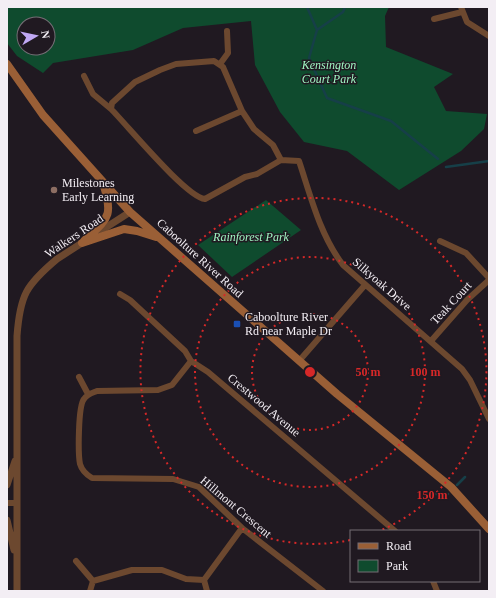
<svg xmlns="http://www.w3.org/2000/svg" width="496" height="598" viewBox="0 0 496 598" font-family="Georgia,serif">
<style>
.green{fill:#0f4b2e;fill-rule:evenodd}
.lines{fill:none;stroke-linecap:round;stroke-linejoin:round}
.stream{stroke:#163f48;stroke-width:2.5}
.minor{stroke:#6c482f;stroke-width:6}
.tertiary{stroke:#6c482f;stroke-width:7}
.secondary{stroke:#9a5f36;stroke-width:8}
.ring{fill:none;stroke:#d62828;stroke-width:2;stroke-dasharray:2 4}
.education-dot{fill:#8d6e63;stroke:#201921;stroke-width:1.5}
.transit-dot{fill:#1a4fb4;stroke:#201921;stroke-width:1.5}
.labels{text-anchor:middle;stroke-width:3;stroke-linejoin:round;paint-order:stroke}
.park-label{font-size:12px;font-style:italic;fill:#9ff5c2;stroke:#201921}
.poi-label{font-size:12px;fill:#f3eef4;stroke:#201921;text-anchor:start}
.street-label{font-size:12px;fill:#f3eef4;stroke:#201921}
.centre{fill:#d62828;stroke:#201921;stroke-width:2}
.ring-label{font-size:12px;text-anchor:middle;font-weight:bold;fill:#d62828;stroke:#201921;stroke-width:3;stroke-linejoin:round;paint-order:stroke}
</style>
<rect width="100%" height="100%" fill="#201921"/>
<path class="green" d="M 7,7 L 389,7 L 385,16 L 386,47 L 453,74 L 434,87 L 446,111 L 487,114 L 484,129 L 461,151 L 399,190 L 347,151 L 304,142 L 280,112 L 255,65 L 251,21 L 183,28 L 133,50 L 53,63 L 43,73 L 17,56 L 7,43 ZM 24,24 L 48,24 L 48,48 L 24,48 Z
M 266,200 L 301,230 L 232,277 L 198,245 Z"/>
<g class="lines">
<path class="stream" d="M 307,7 L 317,30 L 309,58 L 327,98 L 391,121 L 438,159
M 317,30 L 343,12 L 345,7
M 446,167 L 489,161
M 457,485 L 465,477
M 436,494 L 448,494"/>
<path class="minor" d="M 461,7 L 467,22 L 489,36
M 434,19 L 462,12
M 214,61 L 223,67 L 242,111 L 254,129 L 273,145 L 281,160 L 257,174 L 245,177 L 205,199 C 186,197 128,126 111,109 L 112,103 L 135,82 L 160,70 L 176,64 Z
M 220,64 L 228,53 L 227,31
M 84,76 L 93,94 L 111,109
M 196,131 L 242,111
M 281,160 L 299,161 C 311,197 320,235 343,265 L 462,369 L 470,380 L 489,419
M 440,241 L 466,253 L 489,278
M 120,294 L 130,300 L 185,351 L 191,361 L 208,372 L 395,531
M 431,341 L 467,300 L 489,280
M 191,361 L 172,385 L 158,390 L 97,391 C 92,393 87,394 84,399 C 78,406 78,454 80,464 C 82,471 87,475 92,478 L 173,479 L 199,487 L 242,528 L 323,591
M 299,361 L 365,285
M 79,377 L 88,394
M 7,503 L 17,503
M 76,561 L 93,581
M 204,580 L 207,591
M 433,581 L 437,591
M 90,591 L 93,581 L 132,570 L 162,570 L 186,579 L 204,580 L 242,528"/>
<path class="tertiary" d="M 7,485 L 15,461
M 7,520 L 14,550
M 17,591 L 17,336 C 20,295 26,285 57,259 L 130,212"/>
<path class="secondary" d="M 7,64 L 43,115 L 130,212 L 337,394 L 451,487 L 489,529
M 84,241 C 108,218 114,217 103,183
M 82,243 L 124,229 L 137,231 L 156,237"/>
</g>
<g class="ring">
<circle cx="310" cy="372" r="58"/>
<circle cx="310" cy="372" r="115"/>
<path d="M350 540A173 173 0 1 1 379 531"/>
</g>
<circle class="education-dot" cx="54" cy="190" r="4"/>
<rect class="transit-dot" x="233" y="320" width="8" height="8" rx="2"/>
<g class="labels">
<g class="park-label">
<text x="329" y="69">Kensington<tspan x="329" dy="14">Court Park</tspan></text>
<text x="251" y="241">Rainforest Park</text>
</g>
<g class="poi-label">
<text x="62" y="187">Milestones<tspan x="62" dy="14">Early Learning</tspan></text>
<text x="245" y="321">Caboolture River<tspan x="245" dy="14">Rd near Maple Dr</tspan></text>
</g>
<g class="street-label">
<text transform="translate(74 236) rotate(-34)" y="4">Walkers Road</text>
<text transform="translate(200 258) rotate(42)" y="4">Caboolture River Road</text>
<text transform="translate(382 284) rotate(41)" y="4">Silkyoak Drive</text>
<text transform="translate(451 303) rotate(-47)" y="4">Teak Court</text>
<text transform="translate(264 405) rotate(40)" y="4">Crestwood Avenue</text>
<text transform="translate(236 507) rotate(40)" y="4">Hillmont Crescent</text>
</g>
</g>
<circle cx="310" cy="372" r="6" class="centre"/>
<g class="ring-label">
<text x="368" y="376">50 m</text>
<text x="425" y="376">100 m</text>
<text x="432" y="499">150 m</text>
</g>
<rect width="496" height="598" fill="none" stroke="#f3eef4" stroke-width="16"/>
<rect x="350" y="530" width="130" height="52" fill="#201921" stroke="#746e75"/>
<rect x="358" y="543" width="20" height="6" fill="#9a5f36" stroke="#746e75"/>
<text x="386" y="550" font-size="12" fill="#f3eef4">Road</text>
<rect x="358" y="560" width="20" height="12" fill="#0f4b2e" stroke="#746e75"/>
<text x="386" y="570" font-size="12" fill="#f3eef4">Park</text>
<g transform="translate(36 36) rotate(81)"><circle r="19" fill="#201921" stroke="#746e75"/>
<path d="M0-3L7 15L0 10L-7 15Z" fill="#c0a8f4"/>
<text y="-6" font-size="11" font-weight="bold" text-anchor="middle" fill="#f3eef4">N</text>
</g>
</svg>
